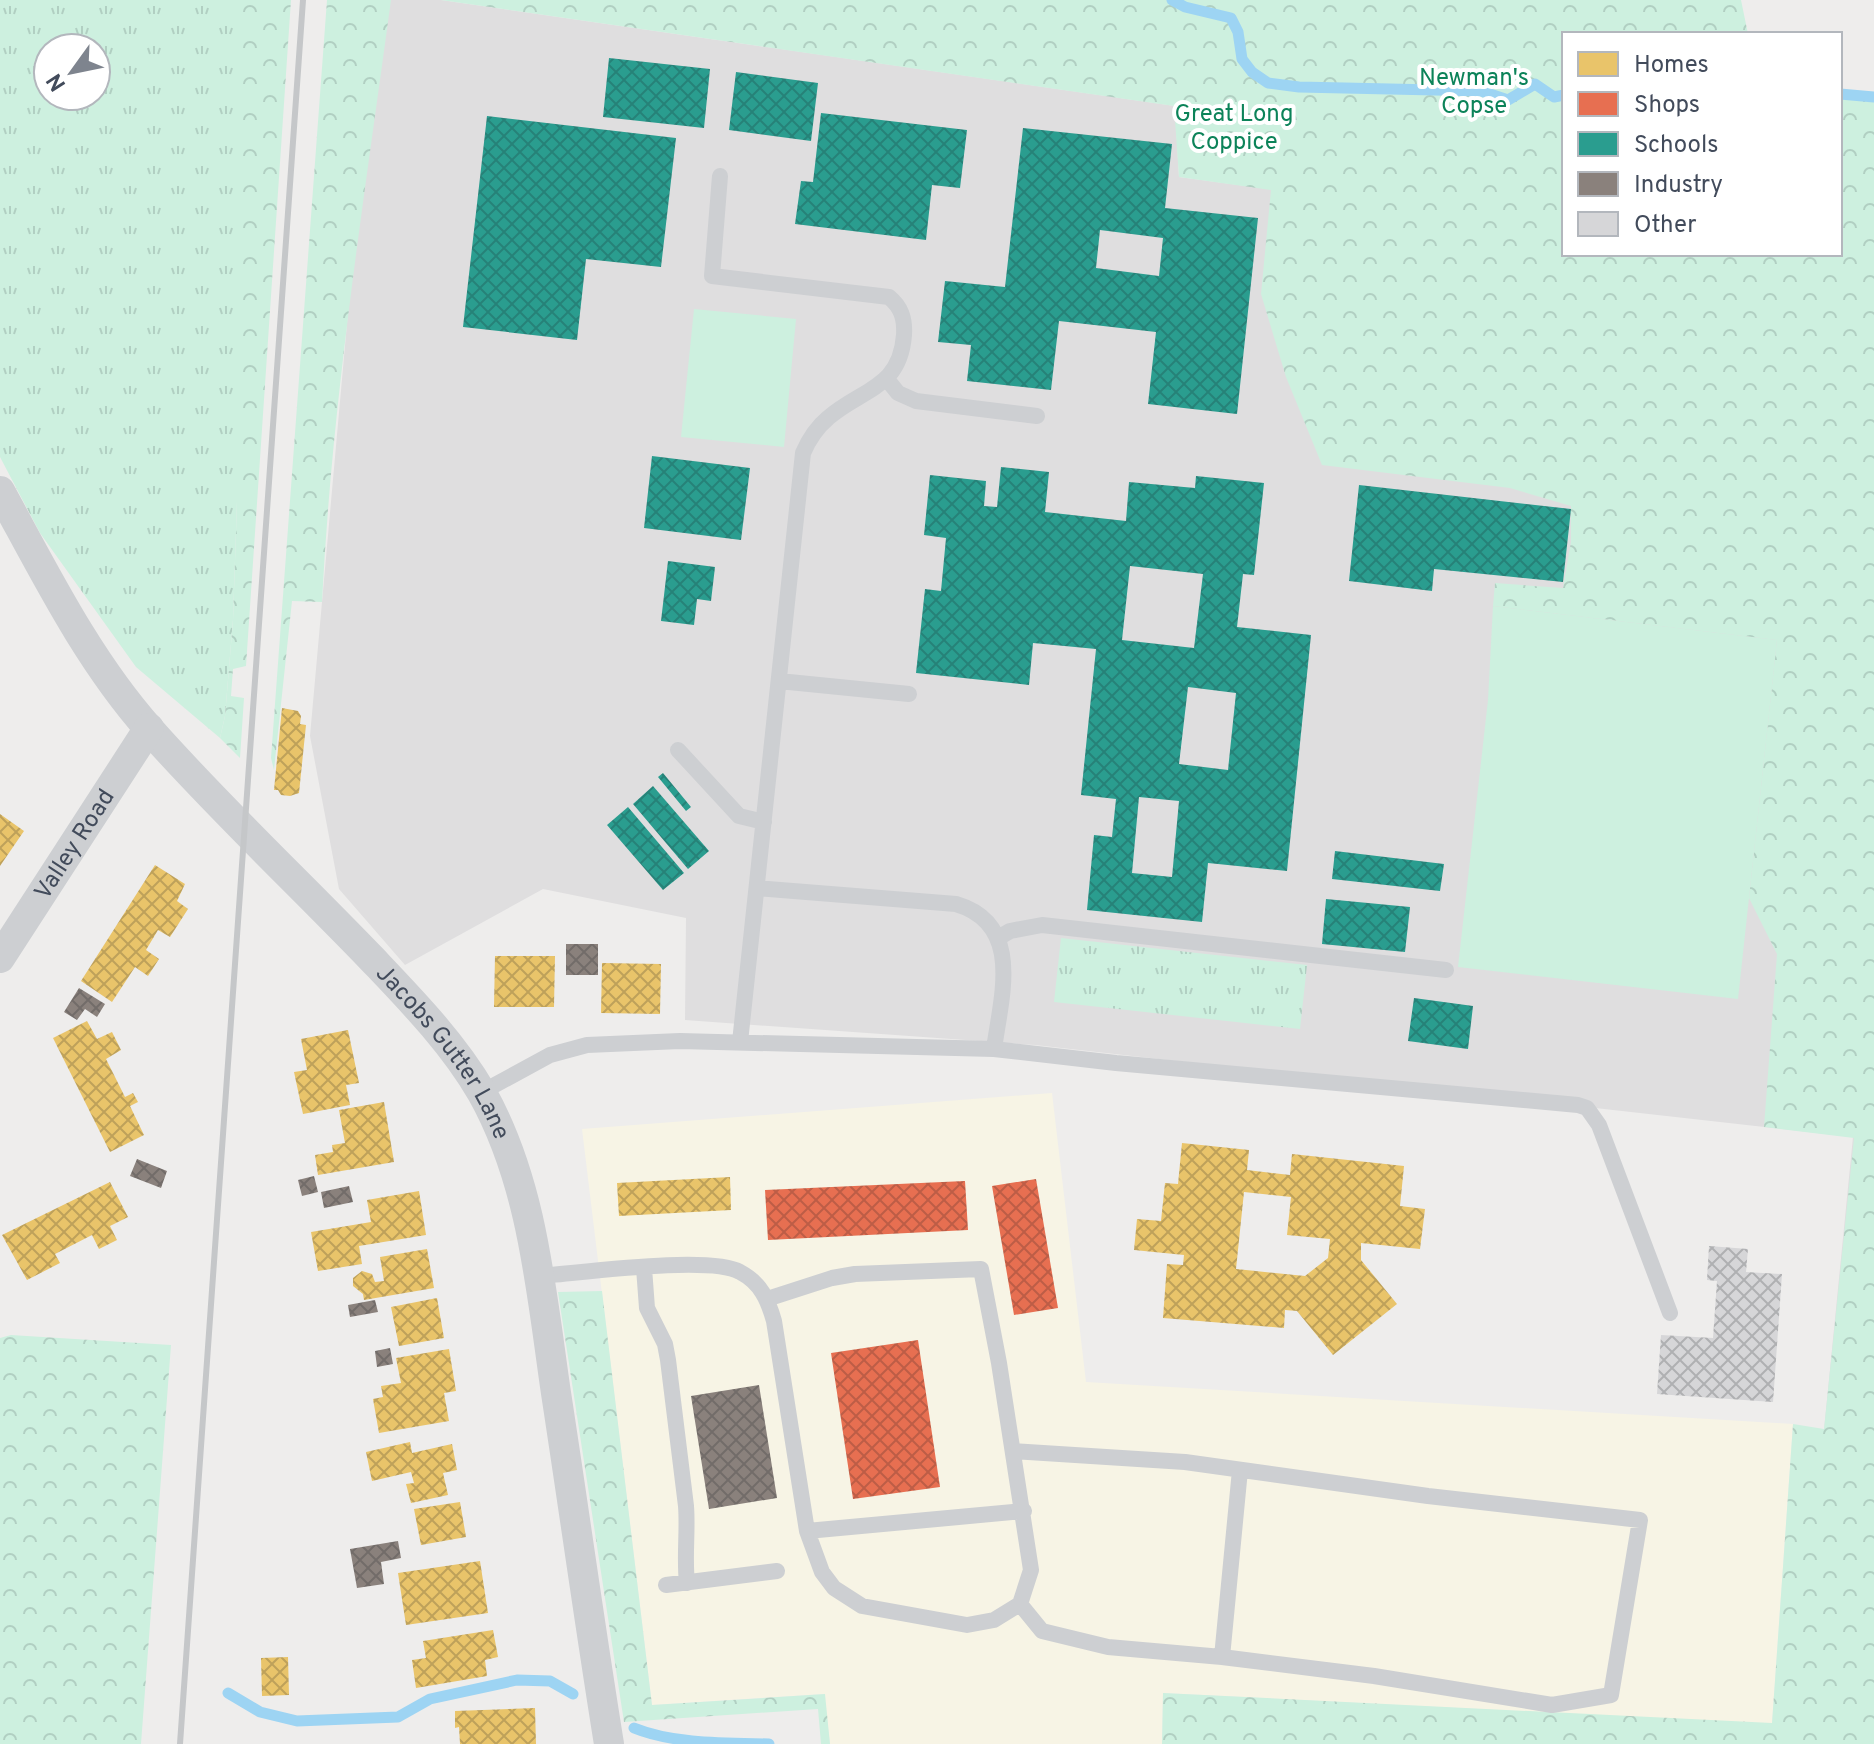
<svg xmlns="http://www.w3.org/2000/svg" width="1874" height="1744" viewBox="0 0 1874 1744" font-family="Overpass,sans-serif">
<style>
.commercial{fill:#f7f4e5}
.education{fill:#dfdedf}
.grass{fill:url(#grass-tufts);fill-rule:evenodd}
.forest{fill:url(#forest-crowns)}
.garden{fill:#cdf0df}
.homes{fill:url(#homes-cross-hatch);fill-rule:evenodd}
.shops{fill:url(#shops-cross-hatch)}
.schools{fill:url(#schools-cross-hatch);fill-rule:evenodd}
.industry{fill:url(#industry-cross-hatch)}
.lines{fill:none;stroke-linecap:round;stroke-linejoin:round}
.stream{stroke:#9dd4f3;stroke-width:11}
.building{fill:url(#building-cross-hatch)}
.service{stroke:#cdcfd2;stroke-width:16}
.minor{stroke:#cdcfd2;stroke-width:30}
.rail{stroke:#c5c7c9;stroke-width:6}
.labels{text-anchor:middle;stroke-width:8;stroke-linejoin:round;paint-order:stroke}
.park-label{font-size:24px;fill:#0c8359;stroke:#fff}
.street-label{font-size:24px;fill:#424b5b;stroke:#fff}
</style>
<defs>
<pattern id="grass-tufts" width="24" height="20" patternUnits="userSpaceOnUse" patternTransform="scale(2)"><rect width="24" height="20" fill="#cdf0df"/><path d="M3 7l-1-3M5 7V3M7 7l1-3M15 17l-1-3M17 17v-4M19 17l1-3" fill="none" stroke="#b1cfc2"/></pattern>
<pattern id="forest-crowns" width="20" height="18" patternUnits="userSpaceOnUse" patternTransform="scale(2)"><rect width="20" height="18" fill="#cdf0df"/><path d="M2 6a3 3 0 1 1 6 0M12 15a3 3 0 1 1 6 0" fill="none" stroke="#b1cfc2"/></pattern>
<pattern id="homes-cross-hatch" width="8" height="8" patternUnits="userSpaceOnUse" patternTransform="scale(2)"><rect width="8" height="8" fill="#e9c46a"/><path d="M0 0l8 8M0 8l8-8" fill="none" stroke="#bea15a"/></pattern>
<pattern id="shops-cross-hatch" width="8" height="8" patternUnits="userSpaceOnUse" patternTransform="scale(2)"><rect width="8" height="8" fill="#e76f51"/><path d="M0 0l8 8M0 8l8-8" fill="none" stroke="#bd5d46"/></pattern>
<pattern id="schools-cross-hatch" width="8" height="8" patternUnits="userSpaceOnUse" patternTransform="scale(2)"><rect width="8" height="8" fill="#2a9d8f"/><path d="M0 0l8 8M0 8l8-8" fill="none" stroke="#268278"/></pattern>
<pattern id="industry-cross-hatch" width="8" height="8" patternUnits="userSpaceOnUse" patternTransform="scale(2)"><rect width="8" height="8" fill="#8a817c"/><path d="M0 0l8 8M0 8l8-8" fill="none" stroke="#726c69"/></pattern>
<pattern id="building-cross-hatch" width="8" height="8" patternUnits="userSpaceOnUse" patternTransform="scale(2)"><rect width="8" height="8" fill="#d6d6d8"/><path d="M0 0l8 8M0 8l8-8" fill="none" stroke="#afb0b2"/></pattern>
</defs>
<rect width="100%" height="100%" fill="#eeedec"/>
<path class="commercial" d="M 1052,1093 L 1086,1382 L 1793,1424 L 1772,1724 L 1163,1693 L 1162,1744 L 830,1744 L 824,1694 L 652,1705 L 582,1129 Z"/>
<path class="education" d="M 376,0 L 441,0 L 1175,106 L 1179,177 L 1564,229 L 1564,254 L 1749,254 L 1874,271 L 1874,1727 L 1824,1430 L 1853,1137 L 1035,1045 L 685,1020 L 686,918 L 543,889 L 405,965 L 339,889 L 310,736 Z"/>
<path class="grass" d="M 0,0 L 237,0 L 237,502 L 233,620 L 225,716 L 220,738 L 136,667 L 40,533 L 0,457 ZM 48,48 L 96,48 L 96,96 L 48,96 Z
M 1061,938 L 1307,965 L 1300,1029 L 1054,1002 Z"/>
<path class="forest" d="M 237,0 L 291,0 L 246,666 L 233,669 L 231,696 L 244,698 L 240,758 L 220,738 L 225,716 L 233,620 L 237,502 Z
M 327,0 L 391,0 C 364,200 332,400 322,602 L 292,601 L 274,770 L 271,758 Z
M 441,0 L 1741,0 L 1748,34 L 1564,34 L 1564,254 L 1840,254 L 1840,89 L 1874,97 L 1874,1744 L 1162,1744 L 1163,1693 L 1772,1723 L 1793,1424 L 1824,1429 L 1854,1138 L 1764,1127 L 1777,954 L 1749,898 L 1777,640 L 1493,606 L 1495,583 L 1563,588 L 1571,542 L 1571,506 L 1510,488 L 1322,465 L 1286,377 L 1261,294 L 1271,190 L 1179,177 L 1174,106 Z
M 602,1291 L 652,1705 L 825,1694 L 830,1744 L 821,1744 L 818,1709 L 624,1722 L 558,1292 Z
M 11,1335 L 171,1345 L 141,1744 L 0,1744 L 0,1338 Z"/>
<path class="garden" d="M 694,309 L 796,319 L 784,447 L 681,437 Z
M 1493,606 L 1777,640 L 1738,999 L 1458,967 L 1488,700 Z"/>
<path class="homes" d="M 282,708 L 298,711 L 301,716 L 300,724 L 306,725 L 299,793 L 290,796 L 281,795 L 278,790 L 274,790 Z
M 0,814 L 24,831 L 0,866 Z
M 155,865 L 185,884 L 177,901 L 188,909 L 170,937 L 158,930 L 146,950 L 159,959 L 148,976 L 135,967 L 112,1002 L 81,981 Z
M 495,956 L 555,956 L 554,1007 L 494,1007 Z
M 602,963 L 661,964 L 660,1014 L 601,1013 Z
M 87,1021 L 97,1039 L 112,1032 L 121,1050 L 106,1059 L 125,1097 L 133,1093 L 138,1102 L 130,1106 L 144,1135 L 110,1152 L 53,1038 Z
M 348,1030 L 359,1083 L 346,1085 L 350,1105 L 303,1114 L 294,1072 L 307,1070 L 301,1039 Z
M 384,1102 L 394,1162 L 318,1175 L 315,1155 L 333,1152 L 332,1145 L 345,1143 L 339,1110 Z
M 1182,1143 L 1249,1150 L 1247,1170 L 1290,1175 L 1292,1154 L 1404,1166 L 1400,1206 L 1425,1209 L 1420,1249 L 1361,1243 L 1361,1260 L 1397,1304 L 1333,1355 L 1297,1311 L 1285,1310 L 1284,1328 L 1163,1318 L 1167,1264 L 1183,1265 L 1184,1255 L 1134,1250 L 1137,1219 L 1161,1221 L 1165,1183 L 1178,1184 ZM 1244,1192 L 1291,1197 L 1287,1235 L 1330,1239 L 1328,1258 L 1305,1276 L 1236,1269 Z
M 730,1177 L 731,1210 L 619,1216 L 617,1183 Z
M 110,1182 L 128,1217 L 110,1226 L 117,1240 L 99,1249 L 92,1235 L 55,1254 L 60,1263 L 27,1280 L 2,1235 Z
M 419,1191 L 426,1235 L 359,1246 L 362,1264 L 318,1271 L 311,1232 L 371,1222 L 367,1200 Z
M 427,1249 L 434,1288 L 364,1300 L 363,1294 L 353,1286 L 353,1278 L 362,1271 L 372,1274 L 375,1282 L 384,1281 L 380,1257 Z
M 437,1298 L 444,1338 L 399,1346 L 391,1307 Z
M 449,1349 L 456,1391 L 444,1393 L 449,1421 L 379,1433 L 373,1399 L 383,1397 L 381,1386 L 401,1383 L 396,1358 Z
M 410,1442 L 412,1453 L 452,1444 L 457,1470 L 443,1473 L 448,1495 L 411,1503 L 406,1484 L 414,1483 L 411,1472 L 372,1481 L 366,1452 Z
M 460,1502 L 466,1537 L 421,1545 L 414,1509 Z
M 480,1561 L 488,1613 L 406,1625 L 398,1573 Z
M 493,1630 L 498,1657 L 485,1660 L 487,1676 L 416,1688 L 412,1660 L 426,1658 L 423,1641 Z
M 288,1657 L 289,1695 L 262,1696 L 261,1658 Z
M 535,1708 L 536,1744 L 460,1744 L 459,1727 L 455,1728 L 455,1711 Z"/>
<path class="shops" d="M 1036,1179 L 1058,1308 L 1014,1315 L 992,1186 Z
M 965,1181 L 968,1230 L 768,1240 L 765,1190 Z
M 918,1340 L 940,1487 L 853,1499 L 831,1353 Z"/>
<path class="schools" d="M 609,58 L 710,69 L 704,128 L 603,117 Z
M 736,72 L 818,83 L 811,141 L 729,130 Z
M 821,113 L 967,130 L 960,188 L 932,185 L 926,240 L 795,224 L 801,181 L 813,182 Z
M 487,116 L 676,138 L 661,267 L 586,259 L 577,340 L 463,327 Z
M 1023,128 L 1172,144 L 1165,208 L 1258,218 L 1237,414 L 1148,404 L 1156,332 L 1059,321 L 1051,390 L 967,381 L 971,345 L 938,342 L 945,281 L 1005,287 ZM 1100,230 L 1163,238 L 1159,276 L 1096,268 Z
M 652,456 L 750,468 L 741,540 L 644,528 Z
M 1001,467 L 1049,472 L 1045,512 L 1126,521 L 1129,482 L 1195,488 L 1196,476 L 1264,483 L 1254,575 L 1243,574 L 1237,627 L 1311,635 L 1287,871 L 1208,863 L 1202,922 L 1087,910 L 1094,835 L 1112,837 L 1116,799 L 1081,795 L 1096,649 L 1033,643 L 1029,685 L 916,673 L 925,589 L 941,591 L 946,538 L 924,535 L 930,475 L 986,481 L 984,506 L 997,507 ZM 1130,566 L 1203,574 L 1194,648 L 1122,640 ZM 1188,687 L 1236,693 L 1228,770 L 1179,764 ZM 1139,797 L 1179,801 L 1172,877 L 1132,873 Z
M 1359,485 L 1571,509 L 1563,582 L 1434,569 L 1432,591 L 1349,581 Z
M 668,561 L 715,567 L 711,601 L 697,599 L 694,625 L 661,621 Z
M 663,773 L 691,807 L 686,811 L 658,777 Z
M 653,786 L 709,851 L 688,869 L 633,804 Z
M 628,807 L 684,873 L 663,890 L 607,825 Z
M 1335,851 L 1444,864 L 1440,891 L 1332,879 Z
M 1326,899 L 1410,907 L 1405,952 L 1322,944 Z
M 1414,998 L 1473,1006 L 1468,1049 L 1408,1041 Z"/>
<path class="industry" d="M 566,944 L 598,944 L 598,975 L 566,975 Z
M 79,988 L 105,1004 L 97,1017 L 85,1009 L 77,1020 L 64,1012 Z
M 137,1159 L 167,1171 L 161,1188 L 130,1176 Z
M 314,1176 L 318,1192 L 302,1196 L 298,1180 Z
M 349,1186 L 353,1202 L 324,1208 L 321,1192 Z
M 375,1300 L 378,1312 L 350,1317 L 348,1305 Z
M 390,1348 L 393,1364 L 377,1367 L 375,1351 Z
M 759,1385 L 777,1498 L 709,1509 L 691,1396 Z
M 398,1541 L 401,1558 L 381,1562 L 384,1584 L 357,1588 L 350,1549 Z"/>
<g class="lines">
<path class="stream" d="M 1172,0 L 1185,7 L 1231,18 L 1238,32 L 1242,59 L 1252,72 L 1268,83 L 1299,87 L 1481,91 L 1508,100 L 1535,84 L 1554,97 L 1564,95
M 1840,94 L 1874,97
M 228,1693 L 260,1712 L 297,1721 L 398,1717 L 430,1699 L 517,1680 L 550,1681 L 573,1694
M 634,1728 C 673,1744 726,1743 769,1744"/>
</g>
<path class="building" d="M 1709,1246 L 1748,1249 L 1746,1272 L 1782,1274 L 1773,1402 L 1657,1394 L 1661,1335 L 1713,1338 L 1717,1281 L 1707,1280 Z"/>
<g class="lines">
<path class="service" d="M 720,176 L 712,276 L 889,297 C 901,307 905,318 904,335 C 900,389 861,389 828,418 C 816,428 809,439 803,453 L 740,1042
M 886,378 L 898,393 L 916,401 L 1037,416
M 779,681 L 909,694
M 678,750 L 739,816 L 764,822
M 757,888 L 956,904 C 1024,924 1001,997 994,1049
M 998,938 L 1010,931 L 1042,925 L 1446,970
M 482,1092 L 550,1055 L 587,1045 L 680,1041 L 994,1049 L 1116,1063 L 1578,1105 L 1587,1108 L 1599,1125 L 1670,1313
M 644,1268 L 647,1308 L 665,1344 L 668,1360 L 686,1506 C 688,1532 684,1557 687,1583
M 539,1276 C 580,1273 710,1255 740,1272 C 761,1283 768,1300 774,1321 L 807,1531 L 822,1572 L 834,1588 L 862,1606 L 967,1625 L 994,1620 L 1020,1604 L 1031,1570 L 999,1363 L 981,1269 L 855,1274 L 832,1278 L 767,1299
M 1013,1451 L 1185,1462 L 1428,1496 L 1640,1520 L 1611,1695 L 1552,1705 L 1374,1676 L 1222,1657
M 807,1531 L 1024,1511
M 666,1585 L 777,1571
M 1020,1604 L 1042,1631 L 1108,1647 L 1222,1657 L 1240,1470"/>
<g class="minor">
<path id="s1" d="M 0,491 C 45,573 87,659 150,730 C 220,809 298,882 372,959 C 411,1000 453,1043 482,1093 C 533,1184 541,1291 556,1393 C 574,1510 590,1627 609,1744"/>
<path id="s2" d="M 0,958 L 149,728"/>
</g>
<path class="rail" d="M 180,1744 L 303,0"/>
</g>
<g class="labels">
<g class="park-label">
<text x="1474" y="85">Newman's<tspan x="1474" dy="28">Copse</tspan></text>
<text x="1234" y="121">Great Long<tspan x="1234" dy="28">Coppice</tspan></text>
</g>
<g class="street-label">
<text dy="8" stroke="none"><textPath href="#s2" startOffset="136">Valley Road</textPath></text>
<text dy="8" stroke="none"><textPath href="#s1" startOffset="720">Jacobs Gutter Lane</textPath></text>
</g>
</g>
<rect x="1562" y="32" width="280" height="224" fill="#ffffff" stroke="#b3b7bd" stroke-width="2"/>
<rect x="1578" y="52" width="40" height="24" fill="#e9c46a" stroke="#b3b7bd" stroke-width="2"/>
<text x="1634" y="72" font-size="24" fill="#424b5b">Homes</text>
<rect x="1578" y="92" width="40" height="24" fill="#e76f51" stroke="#b3b7bd" stroke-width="2"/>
<text x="1634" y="112" font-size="24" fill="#424b5b">Shops</text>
<rect x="1578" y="132" width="40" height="24" fill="#2a9d8f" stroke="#b3b7bd" stroke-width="2"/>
<text x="1634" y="152" font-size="24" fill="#424b5b">Schools</text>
<rect x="1578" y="172" width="40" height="24" fill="#8a817c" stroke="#b3b7bd" stroke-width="2"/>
<text x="1634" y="192" font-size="24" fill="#424b5b">Industry</text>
<rect x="1578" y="212" width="40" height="24" fill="#d6d6d8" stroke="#b3b7bd" stroke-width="2"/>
<text x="1634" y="232" font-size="24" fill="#424b5b">Other</text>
<g transform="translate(72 72) rotate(237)"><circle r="38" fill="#ffffff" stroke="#b3b7bd" stroke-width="2"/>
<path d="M0-6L14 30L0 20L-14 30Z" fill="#7e848e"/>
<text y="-12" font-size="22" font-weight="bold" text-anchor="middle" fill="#424b5b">N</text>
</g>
</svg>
